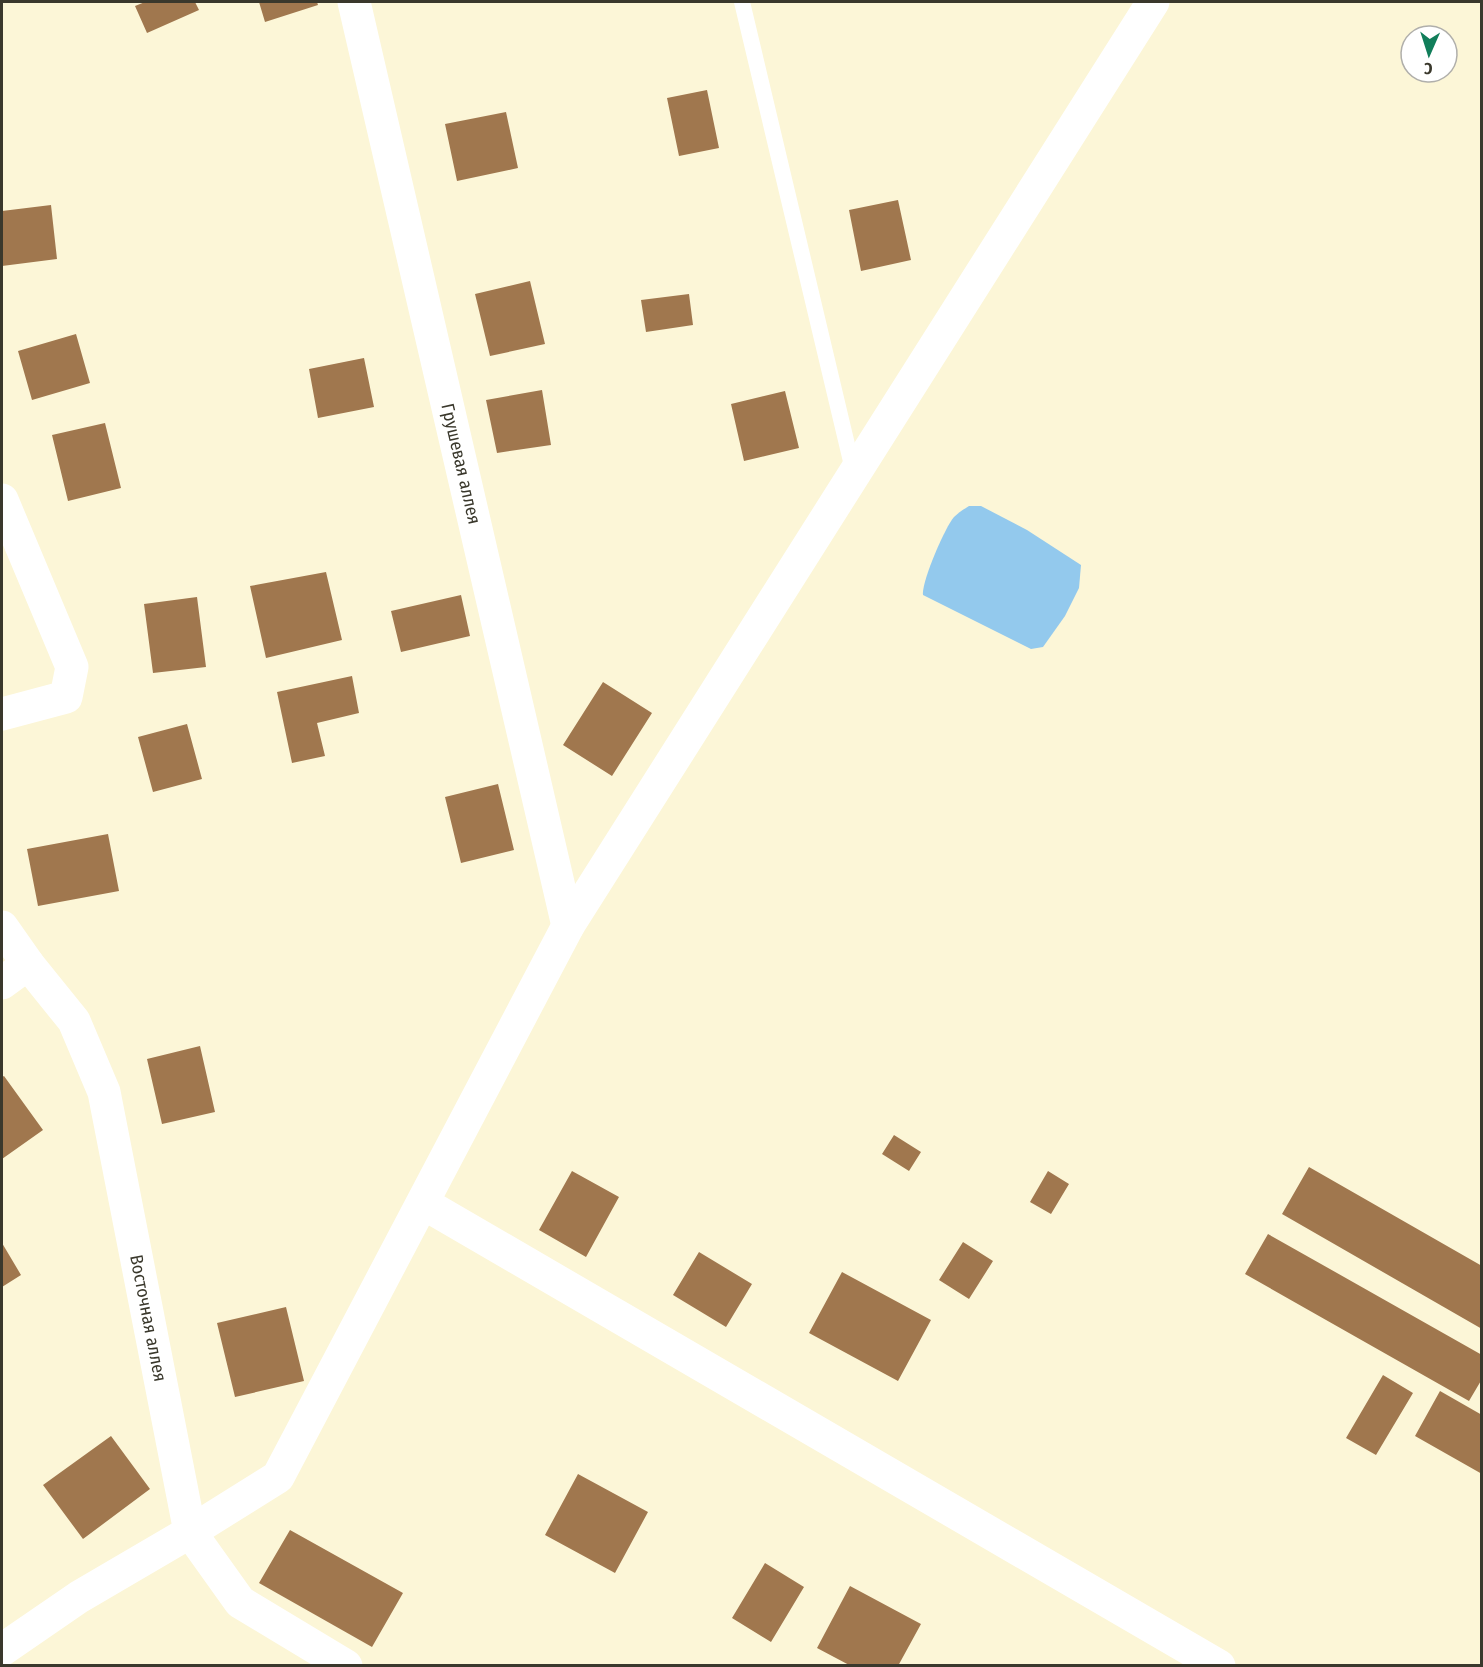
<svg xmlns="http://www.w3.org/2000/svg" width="1483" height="1667" viewBox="0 0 1483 1667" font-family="'Fira Sans Condensed',sans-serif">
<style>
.water{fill:#93c9ed}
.building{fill:#a0774e}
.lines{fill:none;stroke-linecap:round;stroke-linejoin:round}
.service{stroke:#fff;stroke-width:16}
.minor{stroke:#fff;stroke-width:33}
.labels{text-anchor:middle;stroke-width:6;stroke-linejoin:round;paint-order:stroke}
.street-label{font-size:18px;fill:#3a382c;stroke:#fff}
</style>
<rect width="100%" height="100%" fill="#fcf6d7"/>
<path class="water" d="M 969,506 L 981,506 L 1027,530 L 1081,565 L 1079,588 L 1065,616 L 1043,647 L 1031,649 L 923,595 C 921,583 945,527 954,517 C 958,513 964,509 969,506 Z"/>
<path class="building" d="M 145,2 L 195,2 L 199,10 L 147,33 L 135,6 Z
M 259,2 L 317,2 L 318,5 L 265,22 Z
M 707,90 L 719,148 L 679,156 L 667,98 Z
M 506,112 L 518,168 L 457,181 L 445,124 Z
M 898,200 L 911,260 L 861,271 L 849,210 Z
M 51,205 L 57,259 L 2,266 L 2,211 Z
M 530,281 L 545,344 L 490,356 L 475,294 Z
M 689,294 L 693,325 L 646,332 L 641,300 Z
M 76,334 L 90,383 L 32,400 L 18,351 Z
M 364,358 L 374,407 L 318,418 L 309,369 Z
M 542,390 L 551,445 L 497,453 L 486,400 Z
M 785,391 L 799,448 L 744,461 L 731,404 Z
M 105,423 L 121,488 L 68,501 L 52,435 Z
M 326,572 L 342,640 L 266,658 L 250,586 Z
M 461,595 L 470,636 L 401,652 L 391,611 Z
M 197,597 L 206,667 L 153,673 L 144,604 Z
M 352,676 L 359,713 L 317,723 L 325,756 L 292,763 L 277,692 Z
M 603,682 L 652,713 L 612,776 L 563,745 Z
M 187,724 L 202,779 L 153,792 L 138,737 Z
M 498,784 L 514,850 L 461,863 L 445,797 Z
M 108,834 L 119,891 L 38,906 L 27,849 Z
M 200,1046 L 215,1112 L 162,1124 L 147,1059 Z
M 4,1076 L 43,1130 L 2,1159 L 2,1077 Z
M 894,1135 L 921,1152 L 909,1171 L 882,1154 Z
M 1309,1167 L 1482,1266 L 1482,1329 L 1282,1214 Z
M 572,1171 L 619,1197 L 586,1257 L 539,1230 Z
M 1048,1171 L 1069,1184 L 1051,1214 L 1030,1202 Z
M 1268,1234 L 1482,1355 L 1482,1379 L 1469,1401 L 1245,1274 Z
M 963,1242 L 993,1261 L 969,1299 L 939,1280 Z
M 2,1243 L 21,1275 L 2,1287 Z
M 699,1252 L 752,1284 L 726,1327 L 673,1295 Z
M 842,1272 L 931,1320 L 898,1381 L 809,1333 Z
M 286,1307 L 304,1381 L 235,1397 L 217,1323 Z
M 1383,1375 L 1413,1393 L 1376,1455 L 1346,1438 Z
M 1440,1391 L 1482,1415 L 1482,1474 L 1415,1436 Z
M 111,1436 L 150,1489 L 83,1539 L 43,1485 Z
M 578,1474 L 648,1512 L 615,1573 L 545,1535 Z
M 290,1530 L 403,1593 L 372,1647 L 259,1583 Z
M 765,1563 L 804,1587 L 771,1642 L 732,1618 Z
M 850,1586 L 921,1624 L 898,1666 L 851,1666 L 817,1648 Z"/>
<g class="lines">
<path class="service" d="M 742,2 L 854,474"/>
<g class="minor">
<path id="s1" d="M 354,2 L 568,926"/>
<path d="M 2,500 L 72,667 L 66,697 L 2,714"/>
<path id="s2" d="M 2,927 L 28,964 L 74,1021 L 104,1092 L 190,1532 L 240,1602 L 346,1666"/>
<path d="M 2,983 L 28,964"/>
<path d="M 423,1203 L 1219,1666"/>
<path d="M 2,1650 L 79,1597 L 190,1532 L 278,1477 L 568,926 L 1153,2"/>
</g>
</g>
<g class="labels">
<g class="street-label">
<text dy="6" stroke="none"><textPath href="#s1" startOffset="474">Грушевая аллея</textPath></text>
<text dy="6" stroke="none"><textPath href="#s2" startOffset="426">Восточная аллея</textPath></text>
</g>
</g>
<rect width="1483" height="1667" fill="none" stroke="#3a382c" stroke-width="6"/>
<g transform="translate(1429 54) rotate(183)"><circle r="28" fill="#ffffff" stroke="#b0afab" stroke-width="1.5"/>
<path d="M0-4.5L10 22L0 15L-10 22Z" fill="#117e5a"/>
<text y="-9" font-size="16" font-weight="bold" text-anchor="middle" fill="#3a382c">С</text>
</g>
</svg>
